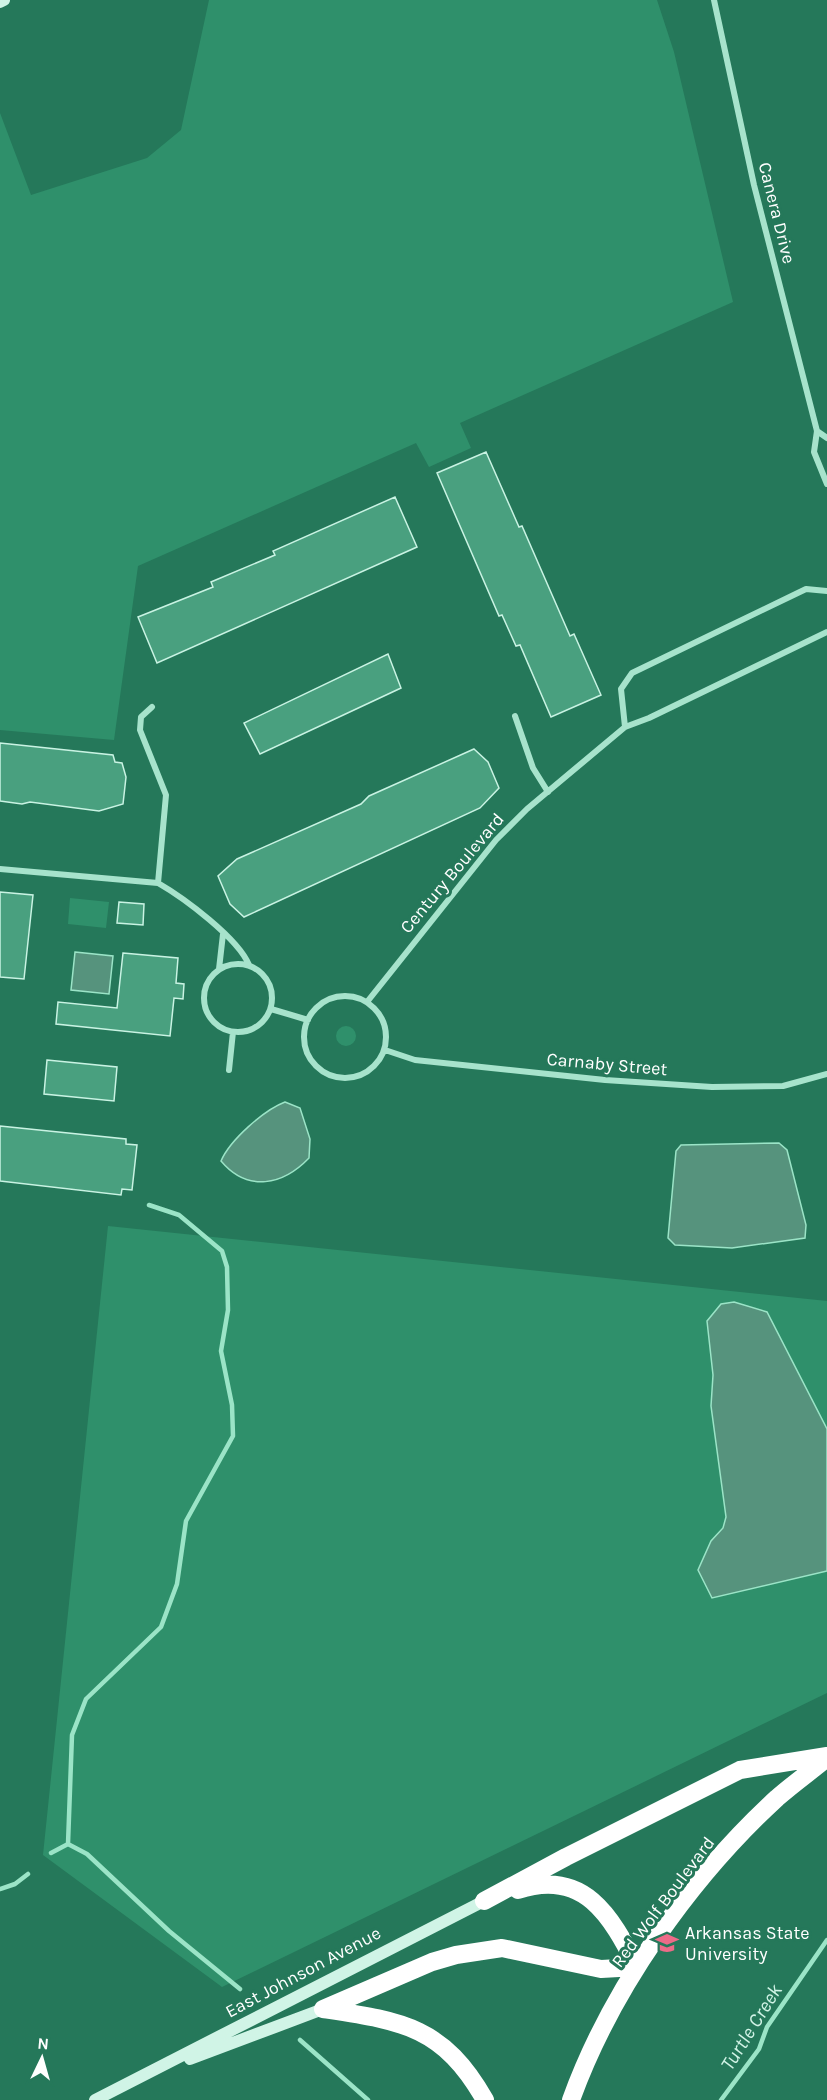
<svg xmlns="http://www.w3.org/2000/svg" width="827" height="2100" viewBox="0 0 827 2100" font-family="Karla,sans-serif">
<style>
.green{fill:#2f906b}
.water{fill:#56937d;stroke:#9be4c7;stroke-width:1.5}
.lines{fill:none;stroke-linecap:round;stroke-linejoin:round}
.stream{stroke:#9be4c7;stroke-width:4.5}
.building{fill:#49a07f;stroke:#c9f3e3;stroke-width:1.5}
.street{stroke:#a7e3cc;stroke-width:6}
.secondary{stroke:#d0f4e6;stroke-width:12}
.highway{stroke:#fff;stroke-width:18}
.labels{text-anchor:middle;stroke-width:6;stroke-linejoin:round;paint-order:stroke}
.street-label{font-size:18px;fill:#fff;stroke:#25785a}
.poi-label{font-size:18px;fill:#fff;stroke:#25785a;text-anchor:start}
.water-label{font-size:20px;font-style:italic;fill:#d1f3e6;stroke:#25785a}
</style>
<rect width="100%" height="100%" fill="#25785a"/>
<path class="green" d="M 209,0 L 657,0 L 674,52 L 733,302 L 460,423 L 471,448 L 429,467 L 416,443 L 138,566 L 114,740 L 0,730 L 0,113 L 31,195 L 147,158 L 181,130 Z
M 70,898 L 109,902 L 106,928 L 68,924 Z
M336 1036a10 10 0 1 1 20 0a10 10 0 1 1-20 0Z
M 108,1226 L 827,1301 L 827,1693 L 222,1987 L 43,1855 Z"/>
<path class="water" d="M 75,952 L 113,956 L 109,994 L 71,990 Z
M 285,1102 L 300,1108 L 310,1139 L 309,1158 C 283,1185 248,1193 221,1161 C 230,1140 264,1110 285,1102 Z
M 779,1143 L 787,1150 L 806,1225 L 805,1238 L 732,1248 L 675,1245 L 668,1238 L 676,1151 L 681,1145 Z
M 734,1302 L 767,1312 L 827,1429 L 827,1571 L 712,1598 L 698,1570 L 711,1541 L 723,1528 L 726,1517 L 711,1406 L 713,1375 L 707,1321 L 721,1304 Z"/>
<g class="lines">
<path class="stream" d="M 149,1205 L 179,1215 L 222,1251 L 227,1267 L 228,1310 L 221,1351 L 232,1405 L 233,1436 L 186,1521 L 177,1584 L 161,1627 L 86,1699 L 72,1735 L 68,1844 L 87,1854 L 169,1931 L 240,1989
M 51,1853 L 68,1844
M 0,1889 L 15,1884 L 28,1874
M 300,2040 L 368,2100
M 721,2100 L 759,2049 L 767,2027 L 827,1940"/>
</g>
<path class="building" d="M 486,452 L 519,527 L 522,526 L 570,636 L 574,634 L 601,695 L 551,717 L 520,645 L 516,646 L 502,615 L 499,616 L 437,473 Z
M 395,497 L 417,547 L 157,663 L 138,617 L 213,587 L 211,582 L 275,555 L 273,551 Z
M 388,654 L 401,688 L 260,754 L 244,723 Z
M 0,743 L 113,755 L 115,762 L 122,763 L 126,777 L 123,804 L 99,811 L 30,802 L 22,804 L 0,801 Z
M 474,749 L 488,762 L 499,788 L 480,808 L 244,917 L 230,904 L 218,876 L 237,859 L 361,804 L 369,796 Z
M 0,892 L 33,895 L 24,979 L 0,977 Z
M 119,902 L 144,904 L 143,925 L 117,923 Z
M 123,953 L 178,958 L 176,983 L 184,984 L 183,999 L 174,998 L 170,1036 L 56,1024 L 58,1002 L 117,1008 Z
M 47,1060 L 117,1067 L 114,1101 L 44,1094 Z
M 0,1126 L 126,1139 L 126,1144 L 137,1145 L 132,1190 L 122,1189 L 121,1195 L 0,1181 Z"/>
<g class="lines">
<path class="street" d="M 714,0 L 754,185 L 817,431 L 814,452 L 827,484
M 817,431 L 827,438
M 152,707 L 141,717 L 140,730 L 166,795 L 158,883
M 515,716 L 533,768 L 548,792
M 625,727 L 621,689 L 632,673 L 806,589 L 827,591
M 0,869 L 158,883 C 184,898 238,938 249,965
M204 998a34 34 0 1 1 68 0a34 34 0 1 1-68 0Z
M 219,969 L 223,934
M304 1037a41 41 0 1 1 82 0a41 41 0 1 1-82 0Z
M 367,1002 L 496,840 L 527,809 L 625,727 L 649,718 L 827,632
M 271,1009 L 308,1020
M 385,1050 L 415,1060 L 605,1080 L 712,1087 L 783,1086 L 827,1074
M 229,1070 L 233,1032"/>
<path class="secondary" d="M 0,2 L 4,0
M 190,2059 L 323,2009
M 95,2100 L 484,1901"/>
<path class="highway" d="M 518,1890 C 584,1868 611,1916 637,1967
M 484,1901 L 566,1857 L 740,1770 L 827,1756
M 323,2009 L 432,1962 L 456,1955 L 502,1948 L 601,1969 L 637,1967
M 323,2009 C 402,2021 443,2026 485,2100
M 571,2100 C 611,1989 691,1877 777,1798 C 793,1784 811,1771 827,1758"/>
</g>
<defs>
<g id="university-bare" transform="scale(1.8)"><path d="M0-5L7-2L0 1L-7-2ZM-4 1L0 2.5L4 1V4Q0 6-4 4Z" fill="#ed6b88" stroke="#25785a" stroke-width="2.5" paint-order="stroke"/></g>
</defs>
<g fill-rule="evenodd">
<use href="#university-bare" x="667" y="1943"/>
</g>
<g class="labels">
<g class="street-label">
<text transform="translate(777 213) rotate(76)" y="6">Canera Drive</text>
<text transform="translate(452 873) rotate(-50)" y="6">Century Boulevard</text>
<text transform="translate(607 1064) rotate(5)" y="6">Carnaby Street</text>
<text transform="translate(663 1902) rotate(-53)" y="6">Red Wolf Boulevard</text>
<text transform="translate(303 1972) rotate(-28)" y="6">East Johnson Avenue</text>
</g>
<g class="poi-label">
<text x="685" y="1939">Arkansas State<tspan x="685" dy="21">University</tspan></text>
</g>
<g class="water-label">
<text transform="translate(751 2027) rotate(-58)" y="7">Turtle Creek</text>
</g>
</g>
<g transform="translate(42 2058) rotate(5)" stroke="#25785a" stroke-width="4.5" paint-order="stroke">
<path d="M0-4.5L10 22L0 15L-10 22Z" fill="#ffffff"/>
<text y="-9" font-size="16" font-weight="bold" text-anchor="middle" fill="#ffffff">N</text>
</g>
</svg>
